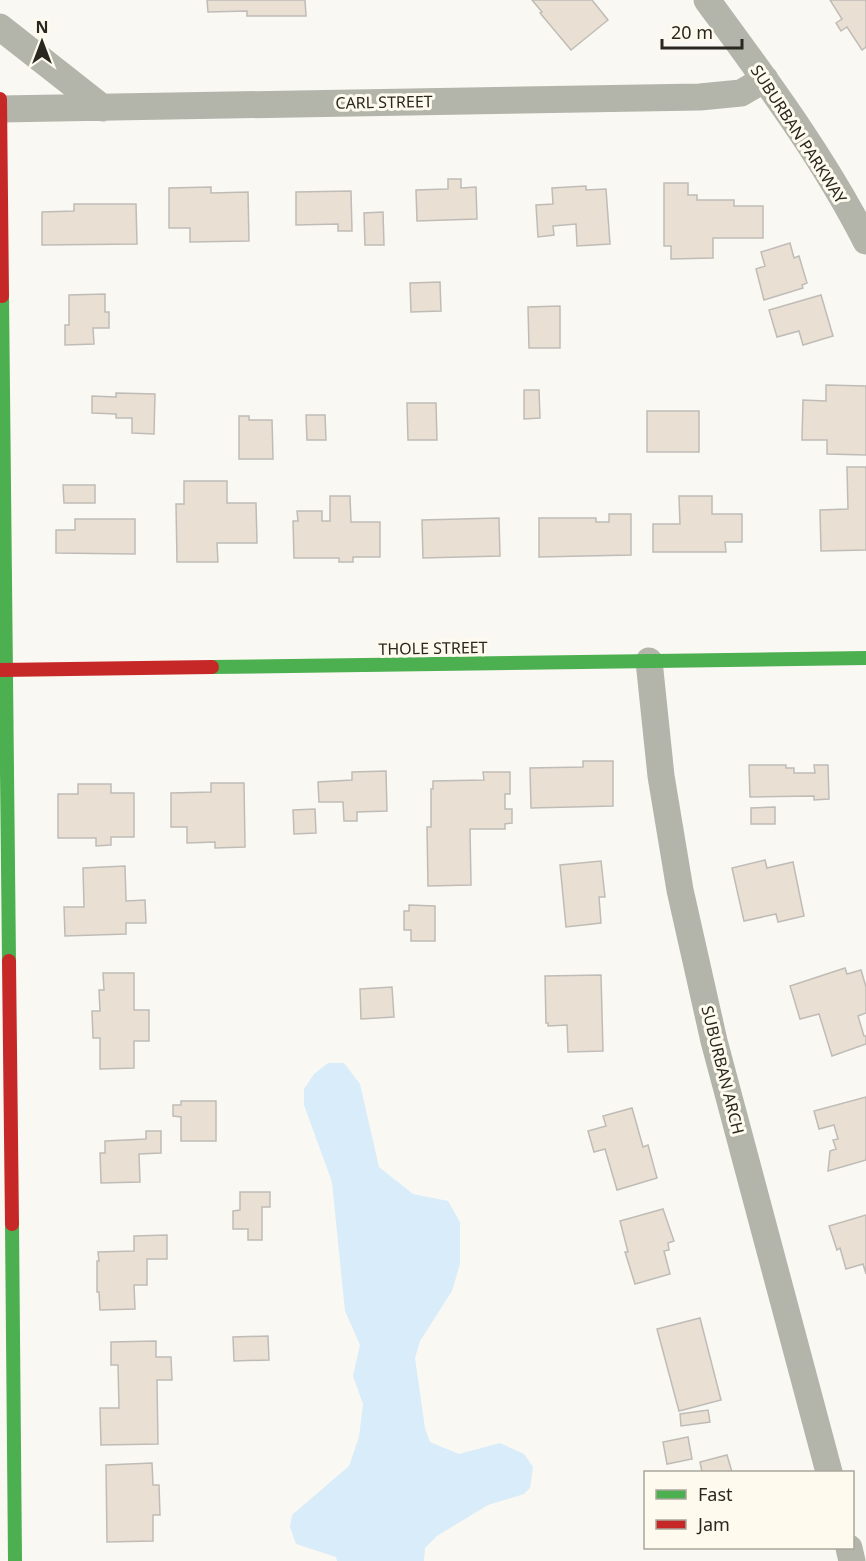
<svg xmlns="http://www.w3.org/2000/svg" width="866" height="1561" viewBox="0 0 866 1561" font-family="'Noto Sans',sans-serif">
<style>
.water{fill:#d8ecfa}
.building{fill:#eadfd3;stroke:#bfbcb7;stroke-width:1.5}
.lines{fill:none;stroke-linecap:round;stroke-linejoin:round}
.street{stroke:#b3b5ab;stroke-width:27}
.fast{stroke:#4caf50;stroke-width:14}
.jam{stroke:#c62828;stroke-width:14}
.labels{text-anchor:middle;stroke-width:6;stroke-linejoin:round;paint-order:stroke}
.street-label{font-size:16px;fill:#2a2720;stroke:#fefaee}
</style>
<rect width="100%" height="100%" fill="#faf8f2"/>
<path class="water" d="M 328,1063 L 344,1063 L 360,1084 L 379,1167 L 413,1194 L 448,1201 L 460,1222 L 460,1264 L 452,1291 L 420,1341 L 415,1358 L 425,1428 L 430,1442 L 459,1454 L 500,1443 L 524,1454 L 533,1467 L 530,1488 L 524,1494 L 488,1505 L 437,1536 L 425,1548 L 424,1561 L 337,1561 L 336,1557 L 296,1544 L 290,1527 L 292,1515 L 349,1466 L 359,1437 L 363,1404 L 353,1376 L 360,1345 L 345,1311 L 332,1182 L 304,1105 L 304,1089 L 314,1074 Z"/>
<path class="building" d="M 207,0 L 305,0 L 306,16 L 247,16 L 247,11 L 208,12 Z
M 532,0 L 592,0 L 608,20 L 571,50 L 540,13 L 542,12 Z
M 830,0 L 866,0 L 866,47 L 862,50 L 847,27 L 841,31 L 836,23 L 842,19 Z
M 448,179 L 461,179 L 461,188 L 476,187 L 477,219 L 417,221 L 416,190 L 448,189 Z
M 664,183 L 688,183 L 688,195 L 697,195 L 697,200 L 734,200 L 734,206 L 763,206 L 763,238 L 713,238 L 713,258 L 671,259 L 671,246 L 664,246 Z
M 586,186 L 586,190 L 606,189 L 610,244 L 577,246 L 576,224 L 553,226 L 554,235 L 538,237 L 536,205 L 553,204 L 552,188 Z
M 211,187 L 211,193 L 248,192 L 249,241 L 190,242 L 190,228 L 169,228 L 169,188 Z
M 351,191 L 352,231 L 338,231 L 338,224 L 296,225 L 296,192 Z
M 74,204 L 136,204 L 137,244 L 42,245 L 42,212 L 74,211 Z
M 383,212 L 384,245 L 365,245 L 364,213 Z
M 790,243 L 794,258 L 799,256 L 807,283 L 802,285 L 803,288 L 764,300 L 756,269 L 765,266 L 761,252 Z
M 440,282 L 441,311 L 411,312 L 410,283 Z
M 105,294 L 105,312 L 109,312 L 109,328 L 93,328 L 94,344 L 65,345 L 65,325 L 69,325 L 69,295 Z
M 821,295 L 833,336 L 803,345 L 799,331 L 777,337 L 769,310 Z
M 560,306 L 560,348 L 529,348 L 528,307 Z
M 826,385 L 866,386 L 866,455 L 827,454 L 827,440 L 802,440 L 803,400 L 826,401 Z
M 524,390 L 539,390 L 540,418 L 524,419 Z
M 116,393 L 155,394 L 154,434 L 132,433 L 132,418 L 116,418 L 116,414 L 92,413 L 92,396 L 116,397 Z
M 407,403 L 436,403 L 437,440 L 408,440 Z
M 647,411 L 699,411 L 699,452 L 647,452 Z
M 306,415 L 325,415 L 326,440 L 307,440 Z
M 239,416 L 249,416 L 249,420 L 272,420 L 273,459 L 239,459 Z
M 847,467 L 866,467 L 866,550 L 821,551 L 820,510 L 848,509 Z
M 184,481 L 227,481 L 227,503 L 256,503 L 257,543 L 217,543 L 218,562 L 177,562 L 176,504 L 184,504 Z
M 63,485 L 95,485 L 95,503 L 64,503 Z
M 330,496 L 350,496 L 351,522 L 380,522 L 380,557 L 353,557 L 353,562 L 339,562 L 339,558 L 294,558 L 293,521 L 298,521 L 297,511 L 322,511 L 322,521 L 330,521 Z
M 679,496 L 712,496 L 712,514 L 742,514 L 742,542 L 725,542 L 726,552 L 653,552 L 653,524 L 680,524 Z
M 609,514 L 631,514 L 631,555 L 539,557 L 539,518 L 596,518 L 596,522 L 609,522 Z
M 499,518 L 500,556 L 423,558 L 422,520 Z
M 75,519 L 135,519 L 135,554 L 56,553 L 56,530 L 75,530 Z
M 583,761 L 613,761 L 613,806 L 531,808 L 530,768 L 583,767 Z
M 749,765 L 786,765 L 786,768 L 794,768 L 794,773 L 815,773 L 814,765 L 828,765 L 829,799 L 814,800 L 814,796 L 750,797 Z
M 386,771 L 387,811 L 357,812 L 357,821 L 344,821 L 343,802 L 319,802 L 318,782 L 352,780 L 352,772 Z
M 483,772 L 510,772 L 510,794 L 505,794 L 505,809 L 512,809 L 512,823 L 505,824 L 505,829 L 470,829 L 471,885 L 428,886 L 427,827 L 431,827 L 431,789 L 433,789 L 433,781 L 484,780 Z
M 211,783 L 244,783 L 245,847 L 215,848 L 215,842 L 187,843 L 187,827 L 171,827 L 171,793 L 211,792 Z
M 78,784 L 111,784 L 111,793 L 134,793 L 134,837 L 111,837 L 111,845 L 96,846 L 96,838 L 58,838 L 58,794 L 78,794 Z
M 775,807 L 775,824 L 751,824 L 751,808 Z
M 315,809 L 316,833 L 294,834 L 293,810 Z
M 765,860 L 767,868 L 793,862 L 804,916 L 778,922 L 776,914 L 744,921 L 732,868 Z
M 601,861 L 605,897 L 599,897 L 601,923 L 566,927 L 560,865 Z
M 125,866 L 126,901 L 145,900 L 146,923 L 126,923 L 126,934 L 65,936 L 64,907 L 84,907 L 83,868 Z
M 409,905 L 435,906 L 435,941 L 411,941 L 411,930 L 404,930 L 404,911 L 409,911 Z
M 845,968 L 847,974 L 861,970 L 866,987 L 866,1013 L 858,1016 L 864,1036 L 866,1036 L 866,1044 L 832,1056 L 819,1014 L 800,1019 L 790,986 Z
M 103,973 L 134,973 L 134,1010 L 149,1010 L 149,1041 L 134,1041 L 134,1068 L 100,1069 L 100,1038 L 93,1038 L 92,1011 L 100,1011 L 99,990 L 104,990 Z
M 601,975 L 603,1051 L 568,1052 L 567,1025 L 548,1026 L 548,1023 L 546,1023 L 545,976 Z
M 392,987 L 394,1017 L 361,1019 L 360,989 Z
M 866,1097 L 866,1160 L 828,1171 L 830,1151 L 836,1149 L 833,1140 L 838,1139 L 834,1125 L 819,1129 L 814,1111 Z
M 181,1101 L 216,1101 L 216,1141 L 181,1141 L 181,1117 L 173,1116 L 173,1105 L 181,1105 Z
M 632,1108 L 643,1147 L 648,1145 L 657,1178 L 617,1190 L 605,1149 L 594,1152 L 588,1131 L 606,1126 L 603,1116 Z
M 146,1131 L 161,1131 L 161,1153 L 139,1154 L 140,1182 L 101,1183 L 100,1153 L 105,1153 L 105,1141 L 146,1139 Z
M 240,1192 L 270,1192 L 270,1207 L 262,1207 L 262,1240 L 248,1240 L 248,1229 L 233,1229 L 233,1211 L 240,1210 Z
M 663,1209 L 674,1241 L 668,1243 L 669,1250 L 664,1251 L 670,1274 L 635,1284 L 625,1252 L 628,1252 L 620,1221 Z
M 866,1215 L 866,1274 L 863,1264 L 846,1269 L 840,1248 L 837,1250 L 829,1226 Z
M 167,1235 L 167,1259 L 147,1259 L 147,1285 L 134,1285 L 135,1309 L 100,1310 L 99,1292 L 97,1292 L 97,1261 L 99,1261 L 98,1252 L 134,1251 L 134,1236 Z
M 700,1318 L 721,1400 L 679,1411 L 657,1329 Z
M 268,1336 L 269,1360 L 234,1361 L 233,1337 Z
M 156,1341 L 156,1357 L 171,1357 L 172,1380 L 157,1380 L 158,1444 L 101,1445 L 100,1408 L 119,1408 L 118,1365 L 111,1365 L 111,1342 Z
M 708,1410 L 710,1422 L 681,1426 L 680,1414 Z
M 688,1437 L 692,1459 L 667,1464 L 663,1442 Z
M 727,1455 L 732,1472 L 702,1472 L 700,1462 Z
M 152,1463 L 153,1485 L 159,1485 L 160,1515 L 153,1515 L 153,1541 L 107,1542 L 106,1465 Z"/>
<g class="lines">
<path class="street" d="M 707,0 C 764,78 822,155 866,241
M 0,27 L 103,108
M 0,109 L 700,97 L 741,93 L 765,79
M 649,661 L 661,776 L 680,890 L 714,1041 L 829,1472
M 849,1548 L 852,1561"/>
<path class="fast" d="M 2,296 L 9,961
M 212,667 L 866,658
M 12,1224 L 15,1561"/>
<path class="jam" d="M 0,99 L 2,296
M 0,670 L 212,667
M 9,961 L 12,1224"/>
</g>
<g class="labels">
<g class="street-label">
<text transform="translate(384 102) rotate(-1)" y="6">CARL STREET</text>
<text transform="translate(799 134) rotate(57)" y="6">SUBURBAN PARKWAY</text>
<text transform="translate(433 648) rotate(-1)" y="6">THOLE STREET</text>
<text transform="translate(723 1070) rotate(76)" y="6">SUBURBAN ARCH</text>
</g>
</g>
<rect x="644" y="1471" width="210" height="78" fill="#fefaee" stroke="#a9a69c" stroke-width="1.5"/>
<rect x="656" y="1490" width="30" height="9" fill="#4caf50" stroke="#a9a69c" stroke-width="1.5"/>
<text x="698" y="1501" font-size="18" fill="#2a2720">Fast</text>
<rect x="656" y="1520" width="30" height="9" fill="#c62828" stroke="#a9a69c" stroke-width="1.5"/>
<text x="698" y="1531" font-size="18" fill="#2a2720">Jam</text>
<g transform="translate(42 42)" stroke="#fefaee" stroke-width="4.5" paint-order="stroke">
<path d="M0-4.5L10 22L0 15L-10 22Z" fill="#2a2720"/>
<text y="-9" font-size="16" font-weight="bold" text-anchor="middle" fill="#2a2720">N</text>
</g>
<path d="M662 39v9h80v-9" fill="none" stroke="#2a2720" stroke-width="3"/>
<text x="671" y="39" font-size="18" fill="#2a2720" stroke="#fefaee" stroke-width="4.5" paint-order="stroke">20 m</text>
</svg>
